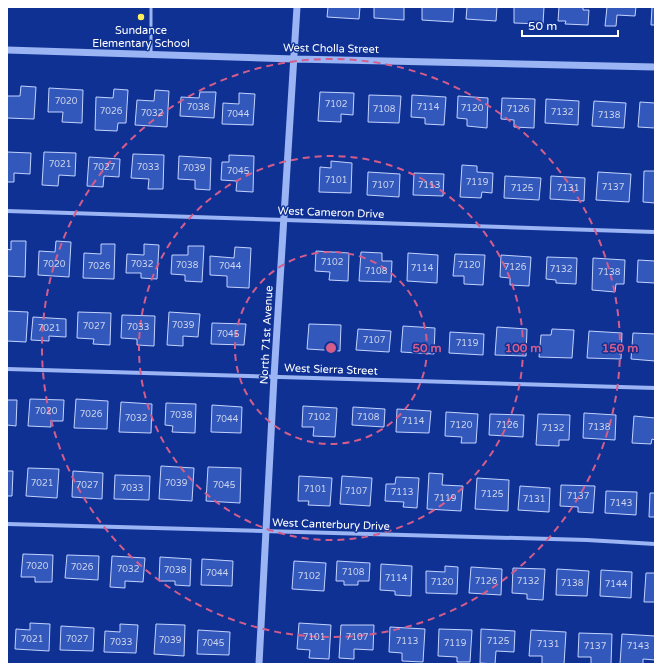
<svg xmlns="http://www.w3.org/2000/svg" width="662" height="671" viewBox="0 0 662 671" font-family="'Varela Round',sans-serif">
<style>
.building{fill:#3358bb;stroke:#c3d3fe}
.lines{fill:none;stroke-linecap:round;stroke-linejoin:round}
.service{stroke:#9bb4f4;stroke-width:3}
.minor{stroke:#9bb4f4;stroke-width:4}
.tertiary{stroke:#9bb4f4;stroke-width:7}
.ring{fill:none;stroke:#d45d8c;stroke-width:2;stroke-dasharray:7 5}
.poi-dot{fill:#ffed5e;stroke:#0f3193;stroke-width:1.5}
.labels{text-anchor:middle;stroke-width:3;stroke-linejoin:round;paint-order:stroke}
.number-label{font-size:9px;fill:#ccd5ee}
.poi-label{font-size:11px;fill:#fff;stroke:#0f3193}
.street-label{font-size:11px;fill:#fff;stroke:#0f3193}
.centre{fill:#d45d8c;stroke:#0f3193;stroke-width:2}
.ring-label{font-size:12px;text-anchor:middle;font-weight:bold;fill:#d45d8c;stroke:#0f3193;stroke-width:3;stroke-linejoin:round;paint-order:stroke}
</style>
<rect width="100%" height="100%" fill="#0f3193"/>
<path class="building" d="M 328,7 L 360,7 L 359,19 L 327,17 Z
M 374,7 L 404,7 L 404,20 L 374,18 Z
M 422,7 L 454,7 L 453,22 L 422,20 Z
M 467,7 L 497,7 L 496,21 L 466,19 Z
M 514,7 L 544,7 L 543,24 L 514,23 Z
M 559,7 L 583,7 L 583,10 L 589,10 L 588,25 L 565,24 L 566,21 L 558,21 Z
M 607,7 L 636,7 L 635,16 L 617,15 L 616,26 L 605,26 Z
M 652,7 L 655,7 L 655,25 L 651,25 Z
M 21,86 L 36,87 L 34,119 L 7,118 L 7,96 L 20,96 Z
M 49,88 L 83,90 L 82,123 L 62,122 L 63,112 L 48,112 Z
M 114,89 L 128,90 L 126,123 L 118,123 L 117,131 L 95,130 L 96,97 L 113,98 Z
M 155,90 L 169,91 L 167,127 L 135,125 L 137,100 L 154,101 Z
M 200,92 L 216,92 L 214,118 L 180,116 L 181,97 L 199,98 Z
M 320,92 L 354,93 L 353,115 L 341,114 L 341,122 L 318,121 Z
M 239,93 L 255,94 L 253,125 L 222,124 L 223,103 L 239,104 Z
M 369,95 L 401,96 L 399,123 L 368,122 Z
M 412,95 L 446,97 L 444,125 L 425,124 L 425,118 L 411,117 Z
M 458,96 L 488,98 L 487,128 L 467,126 L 467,119 L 457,118 Z
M 502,98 L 535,99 L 534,128 L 514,127 L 514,120 L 501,119 Z
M 546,99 L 579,101 L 578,125 L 545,123 Z
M 594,101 L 626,103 L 624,128 L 592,126 Z
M 640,102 L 655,103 L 655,128 L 638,127 Z
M 7,152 L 31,153 L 30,174 L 14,173 L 14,182 L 7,182 Z
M 44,152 L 76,153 L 75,176 L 59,175 L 58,186 L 42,185 Z
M 133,154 L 164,155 L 163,189 L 148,189 L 149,179 L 131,178 Z
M 229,155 L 254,156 L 253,192 L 236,191 L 237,181 L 221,180 L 222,162 L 229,162 Z
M 179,156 L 211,158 L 210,190 L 195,189 L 195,180 L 178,179 Z
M 89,157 L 120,159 L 119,177 L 104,176 L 103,187 L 87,186 Z
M 331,161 L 352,163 L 351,193 L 319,192 L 320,167 L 331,168 Z
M 462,165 L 477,166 L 477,172 L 493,173 L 492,193 L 482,192 L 481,198 L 460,197 Z
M 644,171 L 655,171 L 655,203 L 643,202 Z
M 368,172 L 400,174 L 399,197 L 367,195 Z
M 598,172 L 631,174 L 629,202 L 596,200 Z
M 414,173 L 444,174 L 443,196 L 413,195 Z
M 505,176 L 541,178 L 539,200 L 504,198 Z
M 551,176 L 585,178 L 584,201 L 550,199 Z
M 11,241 L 26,241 L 25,277 L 7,276 L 7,249 L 11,250 Z
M 56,241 L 71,242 L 69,277 L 38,275 L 39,251 L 55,252 Z
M 101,244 L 115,244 L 114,279 L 83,278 L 84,253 L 101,254 Z
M 144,244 L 159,245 L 157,279 L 141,278 L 141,273 L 126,273 L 127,254 L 144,255 Z
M 188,246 L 204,246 L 202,282 L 185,281 L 185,275 L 171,274 L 172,255 L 188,255 Z
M 235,247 L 251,248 L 249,288 L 227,287 L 227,276 L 210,275 L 210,256 L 234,258 Z
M 316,251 L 349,253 L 348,281 L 329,280 L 330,272 L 315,271 Z
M 361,252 L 382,253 L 382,261 L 392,261 L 391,282 L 359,281 Z
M 408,253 L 438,255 L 437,283 L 407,281 Z
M 455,254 L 485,255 L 483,285 L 464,284 L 464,276 L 453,276 Z
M 501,255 L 531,257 L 529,286 L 510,285 L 510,278 L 500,277 Z
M 547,257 L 577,258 L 576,284 L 556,283 L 556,280 L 546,279 Z
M 593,258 L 625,260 L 624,284 L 616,284 L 615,292 L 592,290 Z
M 638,260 L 655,261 L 655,283 L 637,282 Z
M 7,311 L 28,312 L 26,342 L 7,341 Z
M 78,312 L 111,313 L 110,345 L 93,344 L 94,339 L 77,338 Z
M 169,312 L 200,314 L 198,337 L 183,336 L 183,346 L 167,345 Z
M 122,315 L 155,316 L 154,346 L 137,345 L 137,339 L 121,338 Z
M 33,317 L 66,319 L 66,337 L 49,336 L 49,341 L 31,340 Z
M 212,323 L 246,324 L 244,345 L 211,344 Z
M 309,324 L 341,325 L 340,351 L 307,349 Z
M 403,326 L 435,328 L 434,354 L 401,352 Z
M 497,327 L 527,329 L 526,356 L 495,355 Z
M 358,329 L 391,331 L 389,352 L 356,350 Z
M 552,329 L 574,330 L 572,358 L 539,357 L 541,335 L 551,335 Z
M 589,331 L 622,333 L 621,359 L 587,358 Z
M 450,332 L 484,334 L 483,355 L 449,353 Z
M 633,333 L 655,334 L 655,361 L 631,359 Z
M 30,399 L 64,400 L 63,421 L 51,421 L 51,427 L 28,426 Z
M 76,399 L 108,401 L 107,429 L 74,428 Z
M 7,400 L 17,400 L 16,426 L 7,425 Z
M 121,402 L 152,404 L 151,433 L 119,432 Z
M 166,403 L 196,404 L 195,433 L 172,432 L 173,426 L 165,425 Z
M 212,405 L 242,407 L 241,433 L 211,432 Z
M 303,406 L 337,408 L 335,437 L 313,436 L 314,427 L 302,427 Z
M 353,407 L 385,409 L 384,427 L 352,425 Z
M 397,409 L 431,411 L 429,433 L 396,432 Z
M 446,412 L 478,414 L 476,443 L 461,443 L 462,437 L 445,436 Z
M 584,413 L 616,415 L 615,440 L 583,438 Z
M 490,414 L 524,415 L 523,437 L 489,435 Z
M 538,414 L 570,415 L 569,440 L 559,440 L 559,446 L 536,445 Z
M 634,416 L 655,418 L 655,440 L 652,439 L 651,444 L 632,443 Z
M 161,466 L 194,468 L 192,501 L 159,499 Z
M 208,467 L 241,468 L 240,503 L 206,501 Z
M 28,468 L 59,469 L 57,498 L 26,496 Z
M 7,471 L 13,471 L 12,496 L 7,496 Z
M 73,471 L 103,473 L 102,499 L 72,497 Z
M 429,473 L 443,474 L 442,485 L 463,486 L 461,511 L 427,509 Z
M 115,475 L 150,476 L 149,500 L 114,499 Z
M 299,476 L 332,478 L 330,506 L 308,505 L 309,501 L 298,501 Z
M 342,476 L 372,478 L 370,506 L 340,504 Z
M 396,477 L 419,478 L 417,508 L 403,507 L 404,502 L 385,501 L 386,484 L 395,484 Z
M 477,478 L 509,480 L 508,511 L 475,509 Z
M 561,485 L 595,486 L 593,513 L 578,512 L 578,507 L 560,506 Z
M 520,486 L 550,488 L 549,512 L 518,510 Z
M 606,491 L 637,492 L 636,515 L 605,513 Z
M 650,493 L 655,493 L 655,517 L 649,517 Z
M 23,554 L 53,555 L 52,582 L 35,582 L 35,577 L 21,577 Z
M 67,555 L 99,556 L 98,580 L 65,578 Z
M 112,556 L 145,558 L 143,582 L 125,581 L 125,588 L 110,587 Z
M 160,557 L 191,559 L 190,586 L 175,585 L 175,581 L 159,581 Z
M 202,559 L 233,561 L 232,586 L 201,585 Z
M 294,561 L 326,563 L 324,591 L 292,589 Z
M 337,561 L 370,563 L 369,581 L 358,581 L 358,585 L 344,585 L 344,581 L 336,581 Z
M 381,564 L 412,566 L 411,596 L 395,595 L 395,591 L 380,590 Z
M 445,566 L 458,567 L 457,594 L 426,593 L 426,571 L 445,572 Z
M 471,567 L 502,569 L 501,595 L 469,593 Z
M 513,568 L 545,569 L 543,600 L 527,599 L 527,594 L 512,593 Z
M 557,569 L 589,571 L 587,596 L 556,595 Z
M 601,570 L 632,572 L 631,598 L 600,596 Z
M 646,573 L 655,573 L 655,602 L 644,602 Z
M 30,623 L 50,624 L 49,651 L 15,649 L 16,629 L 30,630 Z
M 299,623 L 331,625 L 329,659 L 309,658 L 310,650 L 297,649 Z
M 120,624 L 138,625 L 136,653 L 104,652 L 105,631 L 120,632 Z
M 156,624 L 185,625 L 184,656 L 154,654 Z
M 341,625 L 374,625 L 373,650 L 354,649 L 354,659 L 339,658 Z
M 61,626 L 94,628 L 93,651 L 60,650 Z
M 390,627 L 425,629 L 423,662 L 402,661 L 402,653 L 389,652 Z
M 439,629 L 472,630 L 470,662 L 457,662 L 457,657 L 438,656 Z
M 481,629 L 515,631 L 514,652 L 496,651 L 495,664 L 480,663 Z
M 198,630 L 230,632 L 229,655 L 197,654 Z
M 531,630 L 566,632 L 564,664 L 542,664 L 542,656 L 529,656 Z
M 579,633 L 612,634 L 611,664 L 591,664 L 591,657 L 578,657 Z
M 622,634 L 655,636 L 655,660 L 643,659 L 643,664 L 620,664 Z"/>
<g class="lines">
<path class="service" d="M 151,54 L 151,7"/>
<path class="minor" d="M 7,211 L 655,232
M 7,369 L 655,388
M 7,524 L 587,540 L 655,544"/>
<path class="tertiary" d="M 7,50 L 295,59 L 655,67
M 259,664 L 274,377 L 297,7"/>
</g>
<g class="ring">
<circle cx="331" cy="348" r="96"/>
<circle cx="331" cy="348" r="192"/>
<circle cx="331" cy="348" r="289"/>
</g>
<circle class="poi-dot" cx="141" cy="17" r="4"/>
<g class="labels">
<g class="number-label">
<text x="66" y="104">7020</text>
<text x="336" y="107">7102</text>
<text x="198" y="110">7038</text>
<text x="428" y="110">7114</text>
<text x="472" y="111">7120</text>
<text x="384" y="112">7108</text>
<text x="518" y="112">7126</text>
<text x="111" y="114">7026</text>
<text x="562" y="115">7132</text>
<text x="152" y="116">7032</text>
<text x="238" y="117">7044</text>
<text x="609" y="118">7138</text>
<text x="60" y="167">7021</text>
<text x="104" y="170">7027</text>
<text x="148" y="170">7033</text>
<text x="194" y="171">7039</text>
<text x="238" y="174">7045</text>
<text x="336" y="183">7101</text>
<text x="477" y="185">7119</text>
<text x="383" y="188">7107</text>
<text x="429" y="188">7113</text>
<text x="613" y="190">7137</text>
<text x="522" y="191">7125</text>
<text x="568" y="191">7131</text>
<text x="332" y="265">7102</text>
<text x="54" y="267">7020</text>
<text x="142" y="267">7032</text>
<text x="187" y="268">7038</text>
<text x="469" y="268">7120</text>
<text x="99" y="269">7026</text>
<text x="230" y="269">7044</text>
<text x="515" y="270">7126</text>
<text x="422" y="271">7114</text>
<text x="561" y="272">7132</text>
<text x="376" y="274">7108</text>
<text x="609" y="275">7138</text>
<text x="183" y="328">7039</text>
<text x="94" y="329">7027</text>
<text x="138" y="330">7033</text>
<text x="49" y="331">7021</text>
<text x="228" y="337">7045</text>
<text x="374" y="343">7107</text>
<text x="467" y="346">7119</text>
<text x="46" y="414">7020</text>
<text x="91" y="417">7026</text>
<text x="181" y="418">7038</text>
<text x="319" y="420">7102</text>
<text x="368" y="420">7108</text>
<text x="136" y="421">7032</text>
<text x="227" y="422">7044</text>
<text x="413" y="424">7114</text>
<text x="461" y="428">7120</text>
<text x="507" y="428">7126</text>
<text x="599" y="430">7138</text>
<text x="553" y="431">7132</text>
<text x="42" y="486">7021</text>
<text x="176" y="486">7039</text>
<text x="87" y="488">7027</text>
<text x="224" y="488">7045</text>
<text x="132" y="491">7033</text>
<text x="315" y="492">7101</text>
<text x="356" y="494">7107</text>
<text x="402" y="495">7113</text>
<text x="492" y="497">7125</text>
<text x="578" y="499">7137</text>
<text x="445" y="501">7119</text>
<text x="534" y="502">7131</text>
<text x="621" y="506">7143</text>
<text x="37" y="569">7020</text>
<text x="82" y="570">7026</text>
<text x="128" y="572">7032</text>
<text x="175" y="573">7038</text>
<text x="353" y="575">7108</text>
<text x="217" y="576">7044</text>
<text x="309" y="579">7102</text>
<text x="396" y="581">7114</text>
<text x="486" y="584">7126</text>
<text x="528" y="584">7132</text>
<text x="442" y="585">7120</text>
<text x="572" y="586">7138</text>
<text x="616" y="587">7144</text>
<text x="314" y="640">7101</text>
<text x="357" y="640">7107</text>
<text x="32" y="642">7021</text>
<text x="77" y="642">7027</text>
<text x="170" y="643">7039</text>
<text x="407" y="644">7113</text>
<text x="498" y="644">7125</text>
<text x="121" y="645">7033</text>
<text x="213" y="646">7045</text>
<text x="455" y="646">7119</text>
<text x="548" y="647">7131</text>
<text x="595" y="649">7137</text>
<text x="638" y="649">7143</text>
</g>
<g class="poi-label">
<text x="141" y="34">Sundance<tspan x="141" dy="13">Elementary School</tspan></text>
</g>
<g class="street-label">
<text transform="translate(331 48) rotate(1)" y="4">West Cholla Street</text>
<text transform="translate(331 212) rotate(2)" y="4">West Cameron Drive</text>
<text transform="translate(266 335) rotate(-87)" y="4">North 71st Avenue</text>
<text transform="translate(331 369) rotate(2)" y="4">West Sierra Street</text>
<text transform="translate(331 524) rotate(2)" y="4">West Canterbury Drive</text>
</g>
</g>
<circle cx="331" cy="348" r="6" class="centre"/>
<g class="ring-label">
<text x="427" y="352">50 m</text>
<text x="523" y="352">100 m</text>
<text x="620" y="352">150 m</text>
</g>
<rect width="662" height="671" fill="none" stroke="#ffffff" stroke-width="16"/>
<path d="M522 30v6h96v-6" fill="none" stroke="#ffffff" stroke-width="2"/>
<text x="528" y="30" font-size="12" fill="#ffffff" stroke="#0f3193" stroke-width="3" paint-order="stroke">50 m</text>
</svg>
